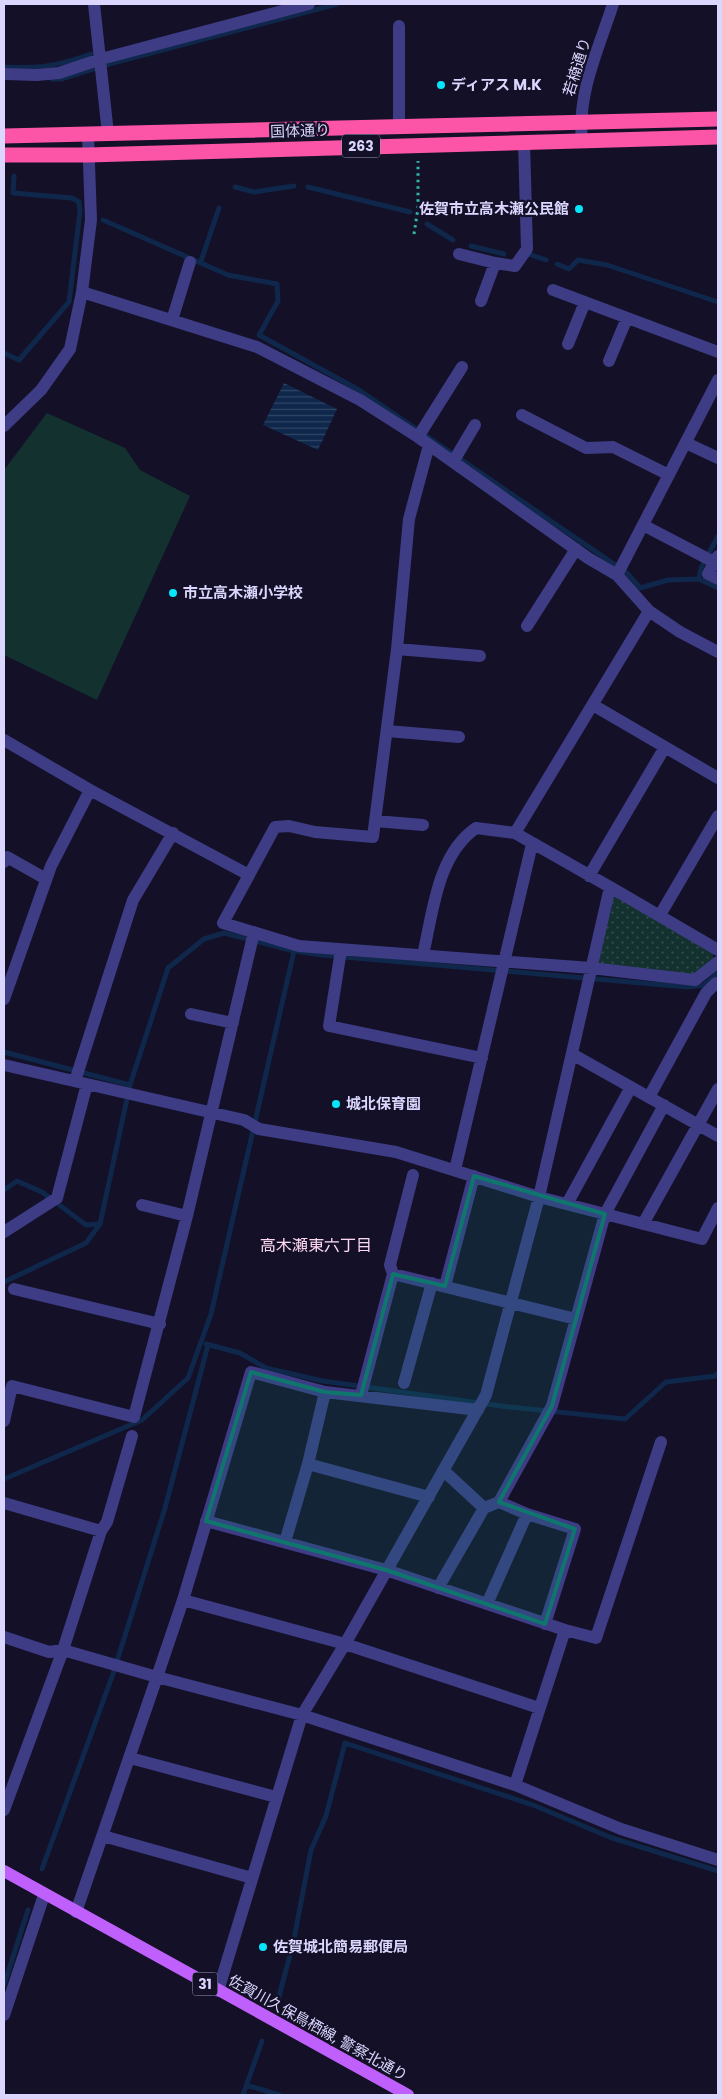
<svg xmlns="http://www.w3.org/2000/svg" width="722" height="2099" viewBox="0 0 722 2099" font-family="Poppins,'Noto Sans JP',sans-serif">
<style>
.grass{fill:url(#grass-dots)}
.garden{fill:#13312f}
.water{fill:url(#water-rules)}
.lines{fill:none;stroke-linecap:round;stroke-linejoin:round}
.stream{stroke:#0f274b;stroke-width:5}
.path{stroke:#32b7ac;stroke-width:3;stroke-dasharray:2.5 4;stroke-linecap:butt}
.minor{stroke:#3d3c85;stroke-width:12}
.major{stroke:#bf60fc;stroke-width:12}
.highway{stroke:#fc54a7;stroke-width:15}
.marked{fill:#0f766e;fill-opacity:0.2;stroke:#0f766e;stroke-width:4;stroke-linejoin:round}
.poi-dot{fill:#06e6fa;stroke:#131027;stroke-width:2}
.labels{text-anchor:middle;stroke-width:4.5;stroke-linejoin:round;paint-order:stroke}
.shield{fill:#131027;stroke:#9e9bbe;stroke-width:1}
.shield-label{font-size:14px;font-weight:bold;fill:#dad6fe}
.street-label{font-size:15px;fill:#dad6fe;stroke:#131027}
.poi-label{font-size:15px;font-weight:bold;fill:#dad6fe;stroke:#131027;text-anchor:start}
.neighbourhood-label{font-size:16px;fill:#fed8f1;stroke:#131027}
</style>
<defs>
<pattern id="grass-dots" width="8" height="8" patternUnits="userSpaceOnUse" patternTransform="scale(1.25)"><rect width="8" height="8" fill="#13312f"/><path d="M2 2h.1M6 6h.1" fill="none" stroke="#354e4e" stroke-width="1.8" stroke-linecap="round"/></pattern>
<pattern id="water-rules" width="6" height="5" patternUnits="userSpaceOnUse" patternTransform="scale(1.25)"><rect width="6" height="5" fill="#0f274b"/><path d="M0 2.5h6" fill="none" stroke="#314666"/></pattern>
</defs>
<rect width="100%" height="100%" fill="#131027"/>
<path class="grass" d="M 619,895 L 712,950 L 714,959 L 702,972 L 690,975 L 596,967 L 611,898 Z"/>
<path class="garden" d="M 47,413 L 125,448 L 140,470 L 190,496 L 97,700 L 4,655 L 4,470 Z"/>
<path class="water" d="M 284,383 L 337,409 L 318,450 L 263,425 Z"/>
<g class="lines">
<path class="stream" d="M 4,67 C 40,69 57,66 91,54
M 52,79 L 61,79 L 109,64 L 337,4
M 235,187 L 254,192 L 294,186
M 308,187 L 410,212
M 103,220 L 228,275 L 277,284 L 278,301 L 259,335 L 359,390 L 627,573 L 640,588 L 668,580 L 699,579 L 718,588
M 427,224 L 453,240
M 471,246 L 504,254
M 531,255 L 546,260
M 201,261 L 219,208
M 557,264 L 569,269 L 578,260 L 607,265 L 718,302
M 4,353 L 19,360 L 69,302 L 80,211 L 79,202 L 72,198 L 13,193 L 14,176
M 699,579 L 701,568 L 718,536
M 4,1052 L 130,1085
M 4,1190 L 17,1181 L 42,1192 L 86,1225 L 100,1224
M 4,1282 L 86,1243 L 100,1224 L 130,1085 L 168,968 L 204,939 L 224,933 L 294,951 L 322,955 L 687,987 L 704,985 L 718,973
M 206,1344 L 240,1353 L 266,1368 L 323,1381 L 501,1406 L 625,1419 L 666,1382 L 715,1376 L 718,1373
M 4,1479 L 142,1420 L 188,1378 L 211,1314 L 294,951
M 42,1869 L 113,1674 L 165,1508 L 208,1345
M 4,1985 L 28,1910
M 278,2000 L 293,1944 L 311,1850 L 326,1816 L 345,1743 L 533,1805 L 612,1838 L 718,1871
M 247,2085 L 279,2095
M 243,2095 L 262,2041"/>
<path class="path" d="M 414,234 L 418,208 L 418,161"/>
<path class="minor" d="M 94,4 L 108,134
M 4,74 L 37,75 L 59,73 L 101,59 L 309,4
M 399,127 L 399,26
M 582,140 C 577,93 599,48 613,4
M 459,254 L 495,263 L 515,266 L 527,249 L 524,142
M 553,290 L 718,352
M 82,292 L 257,347 L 360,400 L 418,437 L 588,558 L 617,575
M 481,301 L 495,263
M 172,320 L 190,262
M 568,344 L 585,302
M 609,361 L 627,318
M 522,415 L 586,448 L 613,447 L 669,475
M 4,426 L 41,390 L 70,349 L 82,292 L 91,220 L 88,135
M 418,437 L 462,367
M 686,443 L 718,458
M 429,445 L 409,519 L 397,649 L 373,837 L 315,832 L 289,826 L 275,827 L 223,923 L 299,946 L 591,968 L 695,980 L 718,962
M 453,462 L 475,425
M 643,525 L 714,562
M 718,556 L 708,574 L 718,579
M 649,611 L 680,632 L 718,652
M 527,626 L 576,549
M 397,649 L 480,656
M 593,705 L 718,778
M 387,731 L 459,737
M 4,740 L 90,790 L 249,875
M 375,821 L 423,825
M 4,862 L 7,857 L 46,879
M 589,876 L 665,747
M 610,887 L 718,950
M 660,915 L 718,816
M 341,950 L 329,1026 L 482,1058
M 423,955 C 433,912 437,855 476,828 L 515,833
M 4,999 L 51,866 L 90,790
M 191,1014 L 233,1023
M 572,1054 L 718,1136
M 4,1065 L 244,1120 L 259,1129 L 396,1152 L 539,1197 L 702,1239 L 718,1208
M 75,1081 L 133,900 L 173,833
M 649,1097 L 706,993 L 716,983
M 455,1170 L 532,844
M 567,1204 L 631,1087
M 142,1205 L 187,1216
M 643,1224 L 718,1089
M 4,1232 L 57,1198 L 87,1084
M 393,1274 L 576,1319
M 445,1286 L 474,1176
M 14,1289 L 160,1324
M 404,1383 L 432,1283
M 325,1392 L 308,1464 L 429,1497
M 361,1395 L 393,1274 L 390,1265 L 413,1175
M 478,1410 L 325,1392 L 251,1372 L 183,1600 L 157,1677 L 302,1715 L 515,1785 L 621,1829 L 718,1860
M 4,1421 L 12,1386 L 134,1417 L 187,1216 L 254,932
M 444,1471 L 484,1508
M 499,1502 L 527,1514 L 575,1529 L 545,1624
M 4,1503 L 101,1531 L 63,1650 L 4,1810
M 206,1521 L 386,1570 L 565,1630 L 515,1785
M 101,1531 L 107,1522 L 132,1436
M 285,1542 L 308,1464
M 438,1588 L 484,1508 L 499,1502 L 552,1406 L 605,1214 L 664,1105
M 183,1600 L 345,1644 L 539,1708
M 487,1604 L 527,1514
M 565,1630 L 596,1638 L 661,1442
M 4,1637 L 49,1652 L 63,1650 L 157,1677 L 76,1912
M 130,1758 L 276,1797
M 103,1836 L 252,1878
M 218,1991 L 302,1715 L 345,1644 L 486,1395 L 539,1197 L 610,887 L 515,833 L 649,611 L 617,575 L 718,380
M 4,2015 L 44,1895"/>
<path class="major" d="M 4,1871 L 408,2095"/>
<path class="highway" d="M 4,136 L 718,119
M 4,155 L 88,155 L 718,137"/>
</g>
<path class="marked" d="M 474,1176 L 605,1214 L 552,1406 L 499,1502 L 575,1529 L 545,1624 L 386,1570 L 206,1521 L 251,1372 L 325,1392 L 361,1395 L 393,1274 L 445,1286 Z"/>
<g class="poi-dot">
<circle cx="441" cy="85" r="5"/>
<circle cx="579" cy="209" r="5"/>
<circle cx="173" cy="593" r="5"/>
<circle cx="336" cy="1104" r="5"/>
<circle cx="263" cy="1947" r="5"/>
</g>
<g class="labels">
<g class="shield">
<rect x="342" y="134.5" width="38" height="23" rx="4"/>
<rect x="192.5" y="1972.5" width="25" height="23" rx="4"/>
</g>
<g class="shield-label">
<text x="361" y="151">263</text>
<text x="205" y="1989">31</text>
</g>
<g class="street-label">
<text transform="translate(577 67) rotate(-73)" y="5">若楠通り</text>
<text transform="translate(300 131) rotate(-2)" y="5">国体通り</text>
<text transform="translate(318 2028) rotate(29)" y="5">佐賀川久保鳥栖線, 警察北通り</text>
</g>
<g class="poi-label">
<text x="451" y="90">ディアス M.K</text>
<text x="569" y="214" text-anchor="end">佐賀市立高木瀬公民館</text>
<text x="183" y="598">市立高木瀬小学校</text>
<text x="346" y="1109">城北保育園</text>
<text x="273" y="1952">佐賀城北簡易郵便局</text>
</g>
<g class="neighbourhood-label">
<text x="316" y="1251">高木瀬東六丁目</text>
</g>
</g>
<rect width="722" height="2099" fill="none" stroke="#dad6fe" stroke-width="10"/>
</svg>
